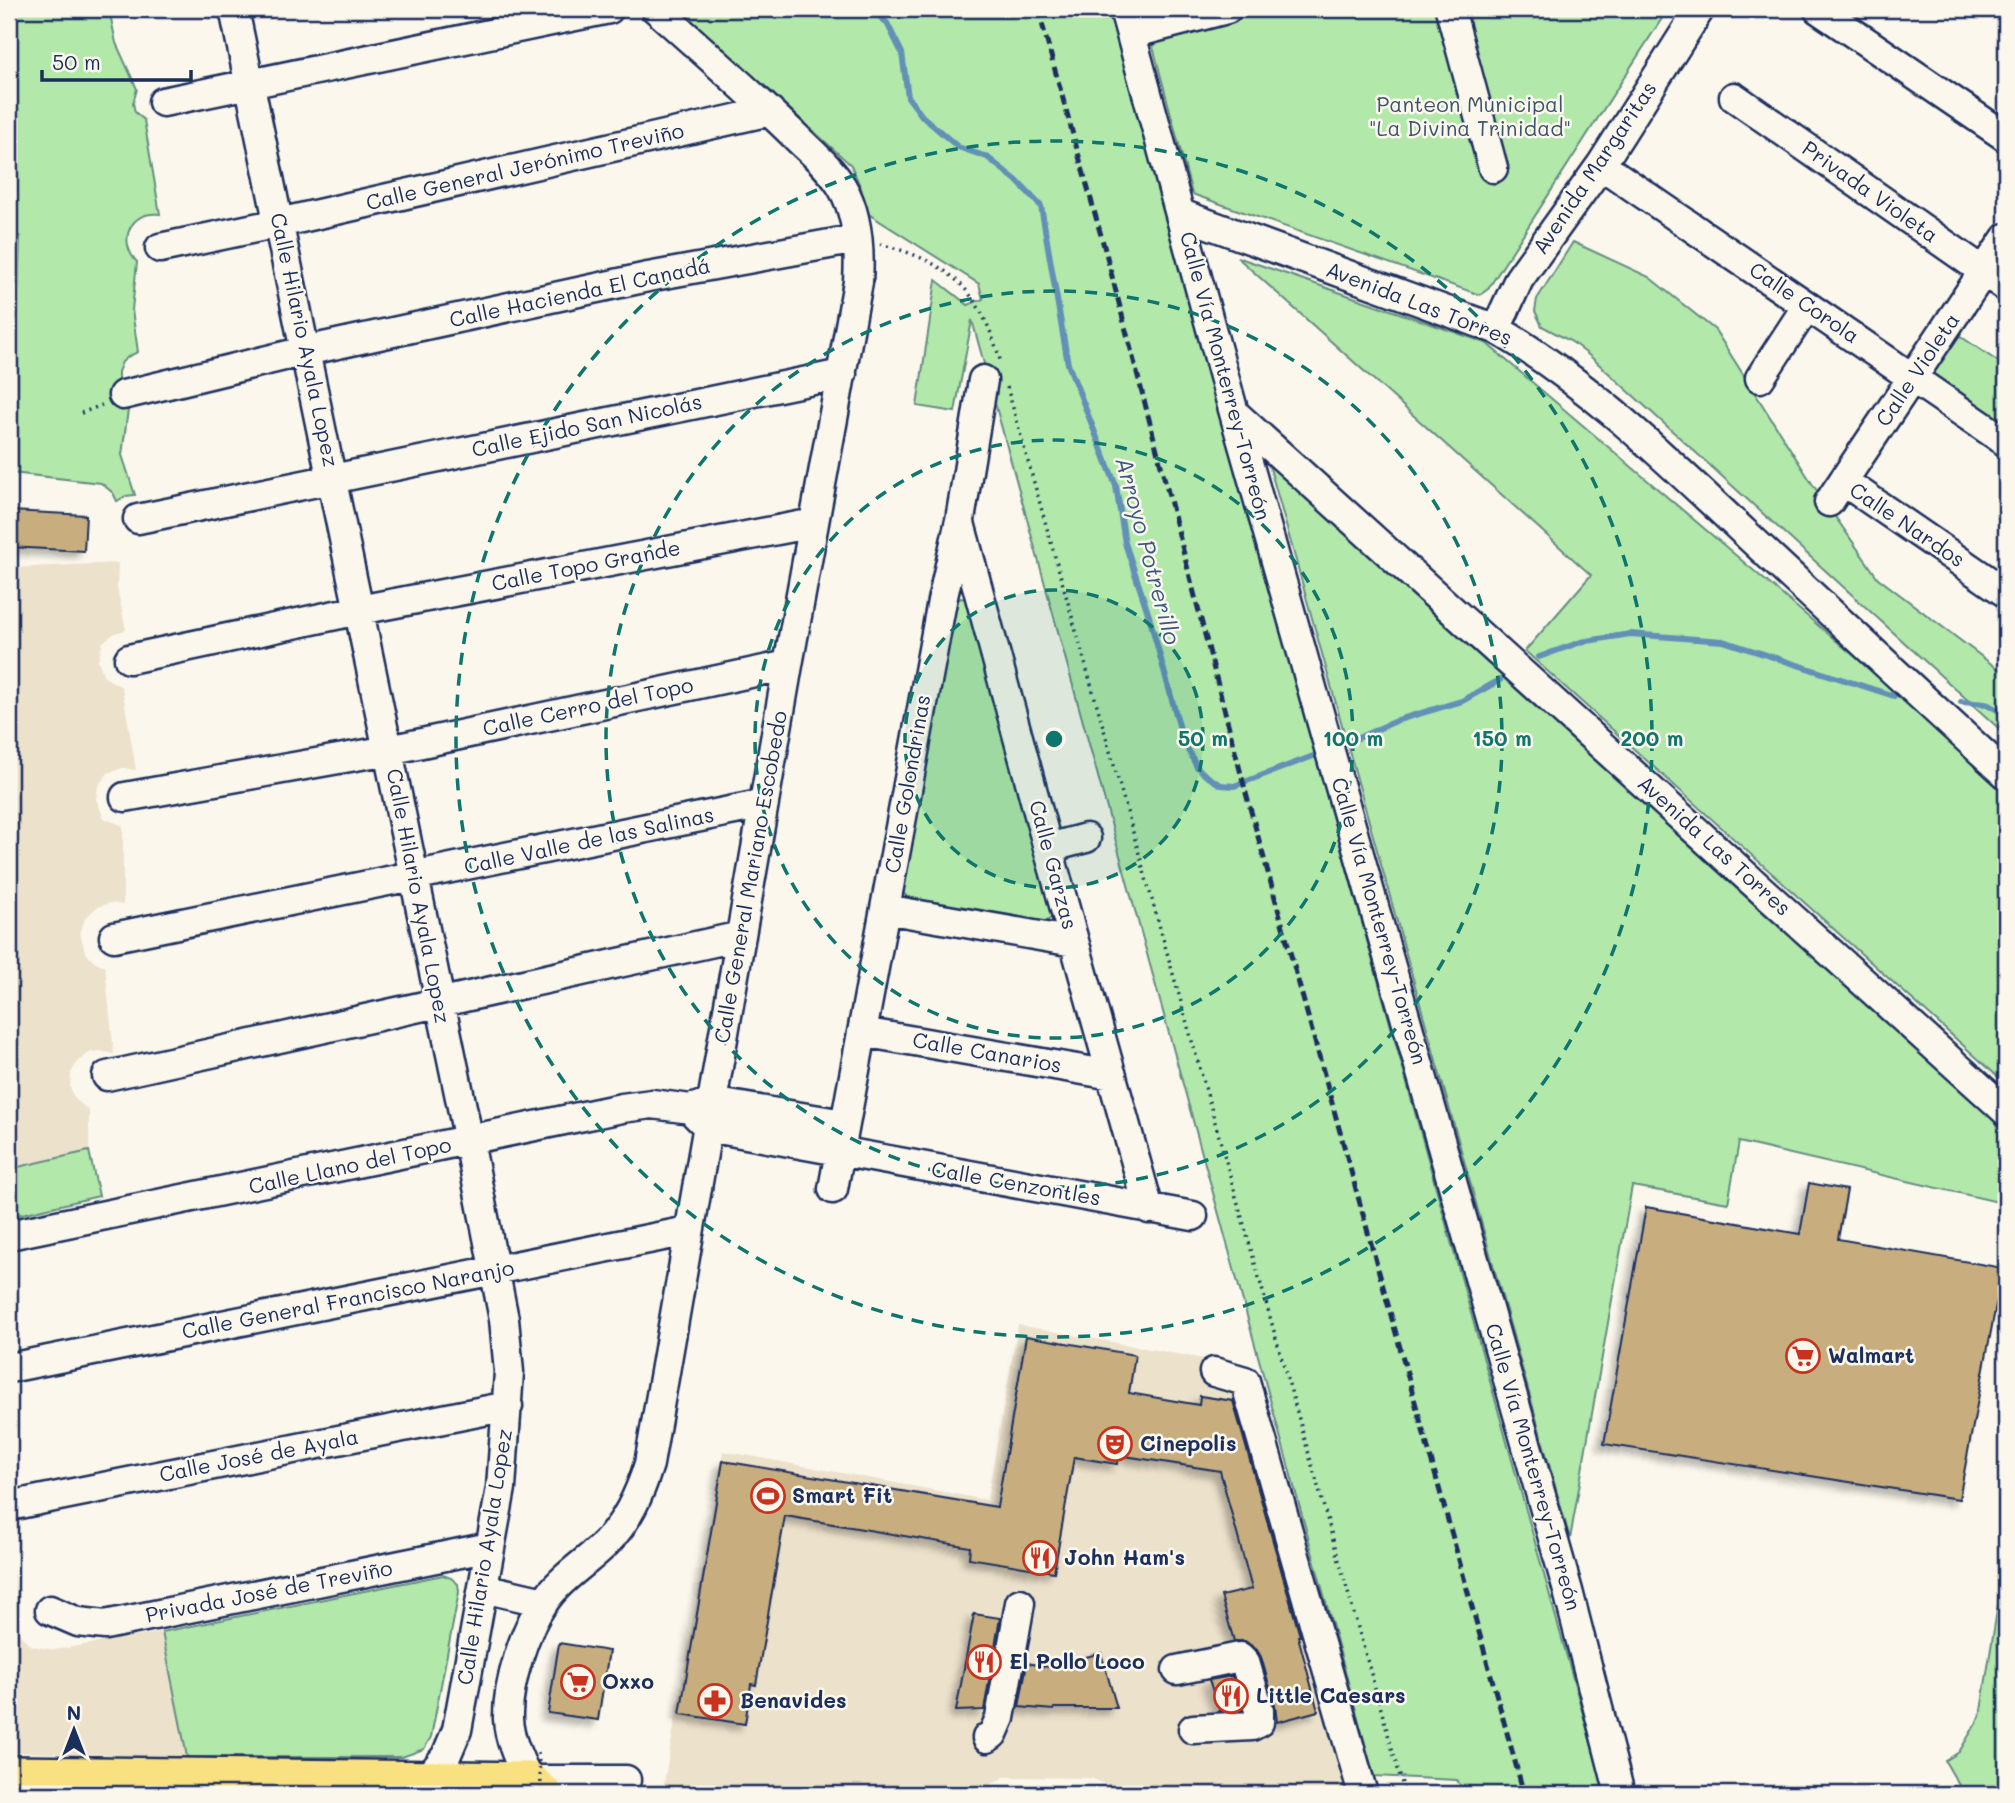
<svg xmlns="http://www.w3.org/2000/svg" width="2015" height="1803" viewBox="0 0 2015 1803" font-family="Mali,sans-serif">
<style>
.built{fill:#ece1cb}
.green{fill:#b2e8aa;stroke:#668c84;stroke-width:2}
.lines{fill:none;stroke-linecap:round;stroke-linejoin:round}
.stream{stroke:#6290b7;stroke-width:6}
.building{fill:#c8ae7f;stroke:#1b2f5e;stroke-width:2;filter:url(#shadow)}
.minor-casing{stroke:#1b2f5e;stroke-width:33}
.major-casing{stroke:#1b2f5e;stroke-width:40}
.path{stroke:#1b2f5e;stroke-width:3.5;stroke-dasharray:2 5;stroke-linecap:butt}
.minor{stroke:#fbf7ec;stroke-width:28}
.major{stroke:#f9e181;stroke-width:35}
.rail{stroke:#1b2f5e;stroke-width:5;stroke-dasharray:10 5;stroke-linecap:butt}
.path-bridge{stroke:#1b2f5e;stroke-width:3.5;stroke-dasharray:2 5;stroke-linecap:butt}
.ring{fill:none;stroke:#0f766e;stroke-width:3.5;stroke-dasharray:12 9}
.labels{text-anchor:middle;stroke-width:5;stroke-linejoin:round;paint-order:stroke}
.park-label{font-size:21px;fill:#39546d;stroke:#fbf7ec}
.street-label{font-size:21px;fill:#1b2f5e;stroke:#fbf7ec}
.poi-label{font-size:21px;font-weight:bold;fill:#1b2f5e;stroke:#fbf7ec;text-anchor:start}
.water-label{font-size:23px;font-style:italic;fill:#395883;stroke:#fbf7ec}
.centre{fill:#0f766e;stroke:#fbf7ec;stroke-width:3.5}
.ring-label{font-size:21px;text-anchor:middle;font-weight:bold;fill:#0f766e;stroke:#fbf7ec;stroke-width:5;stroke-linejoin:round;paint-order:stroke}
</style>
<defs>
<filter id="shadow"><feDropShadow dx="-6" dy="6" stdDeviation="3.5" flood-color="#0004"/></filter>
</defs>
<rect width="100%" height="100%" fill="#fbf7ec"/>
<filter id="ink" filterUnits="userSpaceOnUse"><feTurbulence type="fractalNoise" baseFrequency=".0143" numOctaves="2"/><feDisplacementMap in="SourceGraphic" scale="14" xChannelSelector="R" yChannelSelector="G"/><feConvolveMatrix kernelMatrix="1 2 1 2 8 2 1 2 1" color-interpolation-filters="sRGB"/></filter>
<g filter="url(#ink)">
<path class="built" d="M 118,563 L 117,588 L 126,630 L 115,633 L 103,642 L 98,660 L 104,677 L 122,687 L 136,770 L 123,768 L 108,773 L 98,786 L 96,799 L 104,818 L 123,826 L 123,905 L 110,903 L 97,907 L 85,918 L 80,933 L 85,952 L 93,961 L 105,966 L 114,1054 L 100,1051 L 91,1052 L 78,1061 L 71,1073 L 70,1087 L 74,1098 L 89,1111 L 89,1151 L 9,1169 L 9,568 Z
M 1018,1325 L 1254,1368 L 1258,1371 L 1376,1790 L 1116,1789 L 1091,1778 L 1004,1777 L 977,1793 L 663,1789 L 723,1451 L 987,1500 Z
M 9,1551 L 18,1596 L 12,1608 L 13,1622 L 19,1634 L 32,1646 L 54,1650 L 162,1632 L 187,1757 L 9,1752 Z"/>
<path class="green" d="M 14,9 L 109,9 L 116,43 L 137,89 L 133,103 L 135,112 L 144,120 L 160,214 C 130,210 117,241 137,262 L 132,310 L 138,352 L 129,356 L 122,362 L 118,372 L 118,384 L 129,402 L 122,455 L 135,495 L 126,496 L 117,501 L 113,493 L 101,483 L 12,473 L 20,236 L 9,234 L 9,10 Z
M 679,9 L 1111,9 L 1311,740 L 1603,1786 L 1601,1794 L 1465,1794 L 1457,1780 L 1374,1776 L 972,320 L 955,412 L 917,406 L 936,280 L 968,305 L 983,299 L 979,284 L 867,213 L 861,188 L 851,165 Z
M 1143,9 L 1668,9 L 1488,289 L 1480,295 L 1192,194 Z
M 1573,242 L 1649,277 L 1715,330 L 1813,485 L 1878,578 L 2006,675 L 2006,735 L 1591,357 L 1572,342 L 1542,326 L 1535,311 L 1537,299 Z
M 1237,257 L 1486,343 L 1900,695 L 2006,792 L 2006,1084 L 1525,651 L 1591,575 Z
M 1957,334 L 2006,367 L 2006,425 L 1930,373 Z
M 1268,461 L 2006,1129 L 2006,1198 L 1998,1202 L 1739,1142 L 1728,1203 L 1632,1186 L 1570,1539 Z
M 961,598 L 969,600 L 1052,914 L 1052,917 L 1046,922 L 910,899 L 902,892 L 955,602 Z
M 89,1151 L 99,1196 L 9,1217 L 9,1169 Z
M 2006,1554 L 2006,1794 L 1964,1794 L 1945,1761 L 1959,1752 L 1980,1717 Z
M 443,1575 L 451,1578 L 458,1584 L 459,1592 L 431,1737 L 424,1749 L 402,1757 L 187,1757 L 162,1632 Z"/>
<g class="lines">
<path class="stream" d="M 871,9 L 887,23 L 902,53 L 908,97 L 922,116 L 958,147 L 987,157 L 1016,180 L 1041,206 L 1068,364 L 1116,486 L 1125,543 L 1149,616 L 1183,740 L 1197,767 L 1205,775 L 1221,785 L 1234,786 L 1324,752
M 1539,657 L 1581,642 L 1630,634 L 1723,641 L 1894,696
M 1961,702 L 1987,704 L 2006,715
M 1338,747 L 1398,720 L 1462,701 L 1500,680"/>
</g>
<path class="building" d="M 11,511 L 86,515 L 84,551 L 9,547 Z
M 1809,1183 L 1847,1190 L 1838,1239 L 2003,1268 L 1959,1499 L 1604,1444 L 1646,1207 L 1800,1234 Z
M 1026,1336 L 1135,1355 L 1129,1393 L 1199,1405 L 1200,1396 L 1233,1401 L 1300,1636 L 1298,1636 L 1318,1711 L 1277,1722 L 1275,1705 L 1261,1657 L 1257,1650 L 1245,1641 L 1234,1641 L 1221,1596 L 1252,1589 L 1220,1471 L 1118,1455 L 1117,1464 L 1074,1457 L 1054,1572 L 969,1558 L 970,1547 L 785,1516 L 756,1685 L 751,1684 L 745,1724 L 680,1714 L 723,1461 L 997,1507 Z
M 974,1614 L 1000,1618 L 984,1710 L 956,1711 Z
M 559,1643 L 609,1651 L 598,1720 L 548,1713 Z
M 1101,1653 L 1117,1708 L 1054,1708 L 1054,1710 L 1019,1707 L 1027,1663 L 1048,1667 Z
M 1232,1676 L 1242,1710 L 1220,1711 L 1209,1680 Z"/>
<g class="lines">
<g class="minor-casing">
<path id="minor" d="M 234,9 L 469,1141 L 504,1319 L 509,1372 L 501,1488 L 457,1730 L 446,1756 L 427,1780
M 1124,9 L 1234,413 L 1568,1591 L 1620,1794
M 1450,9 L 1493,168
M 1818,9 L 2006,137
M 1131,34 L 1227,9
M 1734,97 L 2006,287
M 163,102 L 609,9
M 1601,165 L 2006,442
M 1181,214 L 1496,329 C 1589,383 1667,460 1745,533 C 1832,614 1919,695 2006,774
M 160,248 L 279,223 L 770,111
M 1496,329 L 1519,279 L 1601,165 L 1700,9
M 1760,378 L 1807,306
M 123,395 L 305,351 L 648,277 L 857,239
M 1234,413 L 2006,1111
M 1843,481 L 2006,593
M 1829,502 L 2006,238
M 138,519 L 842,374
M 960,523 L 1048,848 L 1149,1209
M 129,659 L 359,610 L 814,523
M 125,797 L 389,750 L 788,665
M 1048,848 L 1086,838
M 885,909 L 1074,942
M 114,937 L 764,804
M 862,1032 L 1112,1075
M 107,1076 L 741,936
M 695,1114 L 708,1127 L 1193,1216
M 833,1189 L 942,601 L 960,520 L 983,380
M 9,1235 L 622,1108 L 652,1104 L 691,1109 L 711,1102 L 844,1124
M 9,1368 L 688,1231
M 1214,1372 L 1245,1381 L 1363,1794
M 9,1506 L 508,1406
M 483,1588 L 544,1602
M 50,1610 L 78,1622 L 105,1625 L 490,1547
M 1177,1670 L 1240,1657 L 1245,1662 L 1259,1710 L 1259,1722 L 1252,1726 L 1193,1729
M 987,1738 L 993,1734 L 1000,1718 L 1020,1603
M 626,1780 L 529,1780 C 519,1761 509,1740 508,1719 C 507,1685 524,1630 544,1602 C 560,1578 586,1563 606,1543 C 628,1521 640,1493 649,1464 L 788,665 L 858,282 C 860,251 858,214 842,187 C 831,168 811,152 795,136 C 750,92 703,51 656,9"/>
</g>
<g class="major-casing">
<path id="major" d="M 9,1774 L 529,1780 L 545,1794"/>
</g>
<path class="path" d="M 880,244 C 953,263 980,291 1001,363
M 1007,387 L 1405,1794
M 81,413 L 102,405"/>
<use href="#minor" class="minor"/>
<use href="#major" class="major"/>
<path class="rail" d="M 1038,9 L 1107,257 L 1247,797 L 1524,1794"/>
<path class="path-bridge" d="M 538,1753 L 542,1794"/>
</g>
</g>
<circle cx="1054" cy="739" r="149" fill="#0f766e" fill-opacity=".12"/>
<g class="ring">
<circle cx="1054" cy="739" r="149"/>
<circle cx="1054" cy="739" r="299"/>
<circle cx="1054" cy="739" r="448"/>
<circle cx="1054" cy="739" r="598"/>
</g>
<defs>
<g id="supermarket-ring" transform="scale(1.75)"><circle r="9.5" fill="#fbf7ec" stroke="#c8321e" stroke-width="1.5"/><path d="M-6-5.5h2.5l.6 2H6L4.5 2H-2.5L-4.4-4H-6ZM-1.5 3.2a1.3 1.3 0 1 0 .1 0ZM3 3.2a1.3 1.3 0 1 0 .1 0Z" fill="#c8321e"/></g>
<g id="theatre-ring" transform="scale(1.75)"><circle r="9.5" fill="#fbf7ec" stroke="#c8321e" stroke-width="1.5"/><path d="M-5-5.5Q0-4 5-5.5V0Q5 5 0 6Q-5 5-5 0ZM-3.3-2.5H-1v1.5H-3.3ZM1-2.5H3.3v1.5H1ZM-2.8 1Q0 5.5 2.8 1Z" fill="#c8321e"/></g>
<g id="stadium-ring" transform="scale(1.75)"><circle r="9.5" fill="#fbf7ec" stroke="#c8321e" stroke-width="1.5"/><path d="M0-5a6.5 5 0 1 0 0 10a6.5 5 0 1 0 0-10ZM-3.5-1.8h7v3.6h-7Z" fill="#c8321e"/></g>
<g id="restaurant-ring" transform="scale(1.75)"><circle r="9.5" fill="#fbf7ec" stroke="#c8321e" stroke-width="1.5"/><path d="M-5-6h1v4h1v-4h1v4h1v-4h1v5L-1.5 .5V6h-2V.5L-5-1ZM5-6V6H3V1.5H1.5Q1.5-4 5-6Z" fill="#c8321e"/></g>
<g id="pharmacy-ring" transform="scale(1.75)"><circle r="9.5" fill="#fbf7ec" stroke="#c8321e" stroke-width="1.5"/><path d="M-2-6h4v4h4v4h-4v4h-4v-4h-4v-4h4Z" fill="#c8321e"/></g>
</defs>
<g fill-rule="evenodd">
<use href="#supermarket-ring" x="1803" y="1356"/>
<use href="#theatre-ring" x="1115" y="1444"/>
<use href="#stadium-ring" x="768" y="1496"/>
<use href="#restaurant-ring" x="1040" y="1558"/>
<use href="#restaurant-ring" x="984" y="1662"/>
<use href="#supermarket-ring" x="578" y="1682"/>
<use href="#restaurant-ring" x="1231" y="1696"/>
<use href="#pharmacy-ring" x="715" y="1701"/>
</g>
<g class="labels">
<g class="park-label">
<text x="1470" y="112">Panteon Municipal<tspan x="1470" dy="24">"La Divina Trinidad"</tspan></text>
</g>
<g class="street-label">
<text transform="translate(525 167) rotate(-13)" y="7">Calle General Jerónimo Treviño</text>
<text transform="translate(1595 168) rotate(-56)" y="7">Avenida Margaritas</text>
<text transform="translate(1870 192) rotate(35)" y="7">Privada Violeta</text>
<text transform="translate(580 293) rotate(-12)" y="7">Calle Hacienda El Canadá</text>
<text transform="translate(1804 303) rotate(34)" y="7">Calle Corola</text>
<text transform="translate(1419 304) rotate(21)" y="7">Avenida Las Torres</text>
<text transform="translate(304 340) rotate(78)" y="7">Calle Hilario Ayala Lopez</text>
<text transform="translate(1918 370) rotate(-56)" y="7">Calle Violeta</text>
<text transform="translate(1225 376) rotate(75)" y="7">Calle Vía Monterrey-Torreón</text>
<text transform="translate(587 426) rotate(-12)" y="7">Calle Ejido San Nicolás</text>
<text transform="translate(1907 525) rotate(34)" y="7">Calle Nardos</text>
<text transform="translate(586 566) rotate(-11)" y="7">Calle Topo Grande</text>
<text transform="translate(588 707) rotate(-12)" y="7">Calle Cerro del Topo</text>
<text transform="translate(908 784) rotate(-80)" y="7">Calle Golondrinas</text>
<text transform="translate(589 841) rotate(-12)" y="7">Calle Valle de las Salinas</text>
<text transform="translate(1714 846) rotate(42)" y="7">Avenida Las Torres</text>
<text transform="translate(1053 865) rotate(75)" y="7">Calle Garzas</text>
<text transform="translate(751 877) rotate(-80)" y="7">Calle General Mariano Escobedo</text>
<text transform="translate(418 896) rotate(79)" y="7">Calle Hilario Ayala Lopez</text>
<text transform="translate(1379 921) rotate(74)" y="7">Calle Vía Monterrey-Torreón</text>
<text transform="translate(987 1053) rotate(10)" y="7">Calle Canarios</text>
<text transform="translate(350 1166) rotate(-12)" y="7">Calle Llano del Topo</text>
<text transform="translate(1016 1184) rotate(10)" y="7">Calle Cenzontles</text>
<text transform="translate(348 1300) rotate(-11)" y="7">Calle General Francisco Naranjo</text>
<text transform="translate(259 1456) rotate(-11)" y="7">Calle José de Ayala</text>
<text transform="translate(1533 1467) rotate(74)" y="7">Calle Vía Monterrey-Torreón</text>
<text transform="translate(485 1557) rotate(-81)" y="7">Calle Hilario Ayala Lopez</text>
<text transform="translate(269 1592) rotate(-11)" y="7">Privada José de Treviño</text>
</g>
<g class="poi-label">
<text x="1828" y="1363">Walmart</text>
<text x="1140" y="1451">Cinepolis</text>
<text x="792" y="1503">Smart Fit</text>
<text x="1064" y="1565">John Ham's</text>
<text x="1009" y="1669">El Pollo Loco</text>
<text x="602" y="1689">Oxxo</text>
<text x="1256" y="1703">Little Caesars</text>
<text x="740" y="1708">Benavides</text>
</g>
<g class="water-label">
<text transform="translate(1148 551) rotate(75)" y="8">Arroyo Potrerillo</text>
</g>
</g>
<circle cx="1054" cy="739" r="10" class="centre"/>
<g class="ring-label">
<text x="1203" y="746">50 m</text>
<text x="1353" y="746">100 m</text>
<text x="1502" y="746">150 m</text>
<text x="1652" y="746">200 m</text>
</g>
<rect width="2015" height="1803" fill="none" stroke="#fbf7ec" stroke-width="35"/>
<rect x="18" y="18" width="1980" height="1768" fill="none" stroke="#1b2f5e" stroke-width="2.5" filter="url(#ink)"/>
<g transform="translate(74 1730)" stroke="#fbf7ec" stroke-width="5" paint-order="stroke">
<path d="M0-5L12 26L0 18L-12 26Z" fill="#1b2f5e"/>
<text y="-10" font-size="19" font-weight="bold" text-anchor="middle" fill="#1b2f5e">N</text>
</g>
<path d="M42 70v10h149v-10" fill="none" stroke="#1b2f5e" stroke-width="3.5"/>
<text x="52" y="70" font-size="21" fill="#1b2f5e" stroke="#fbf7ec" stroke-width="5" paint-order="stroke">50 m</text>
</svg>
